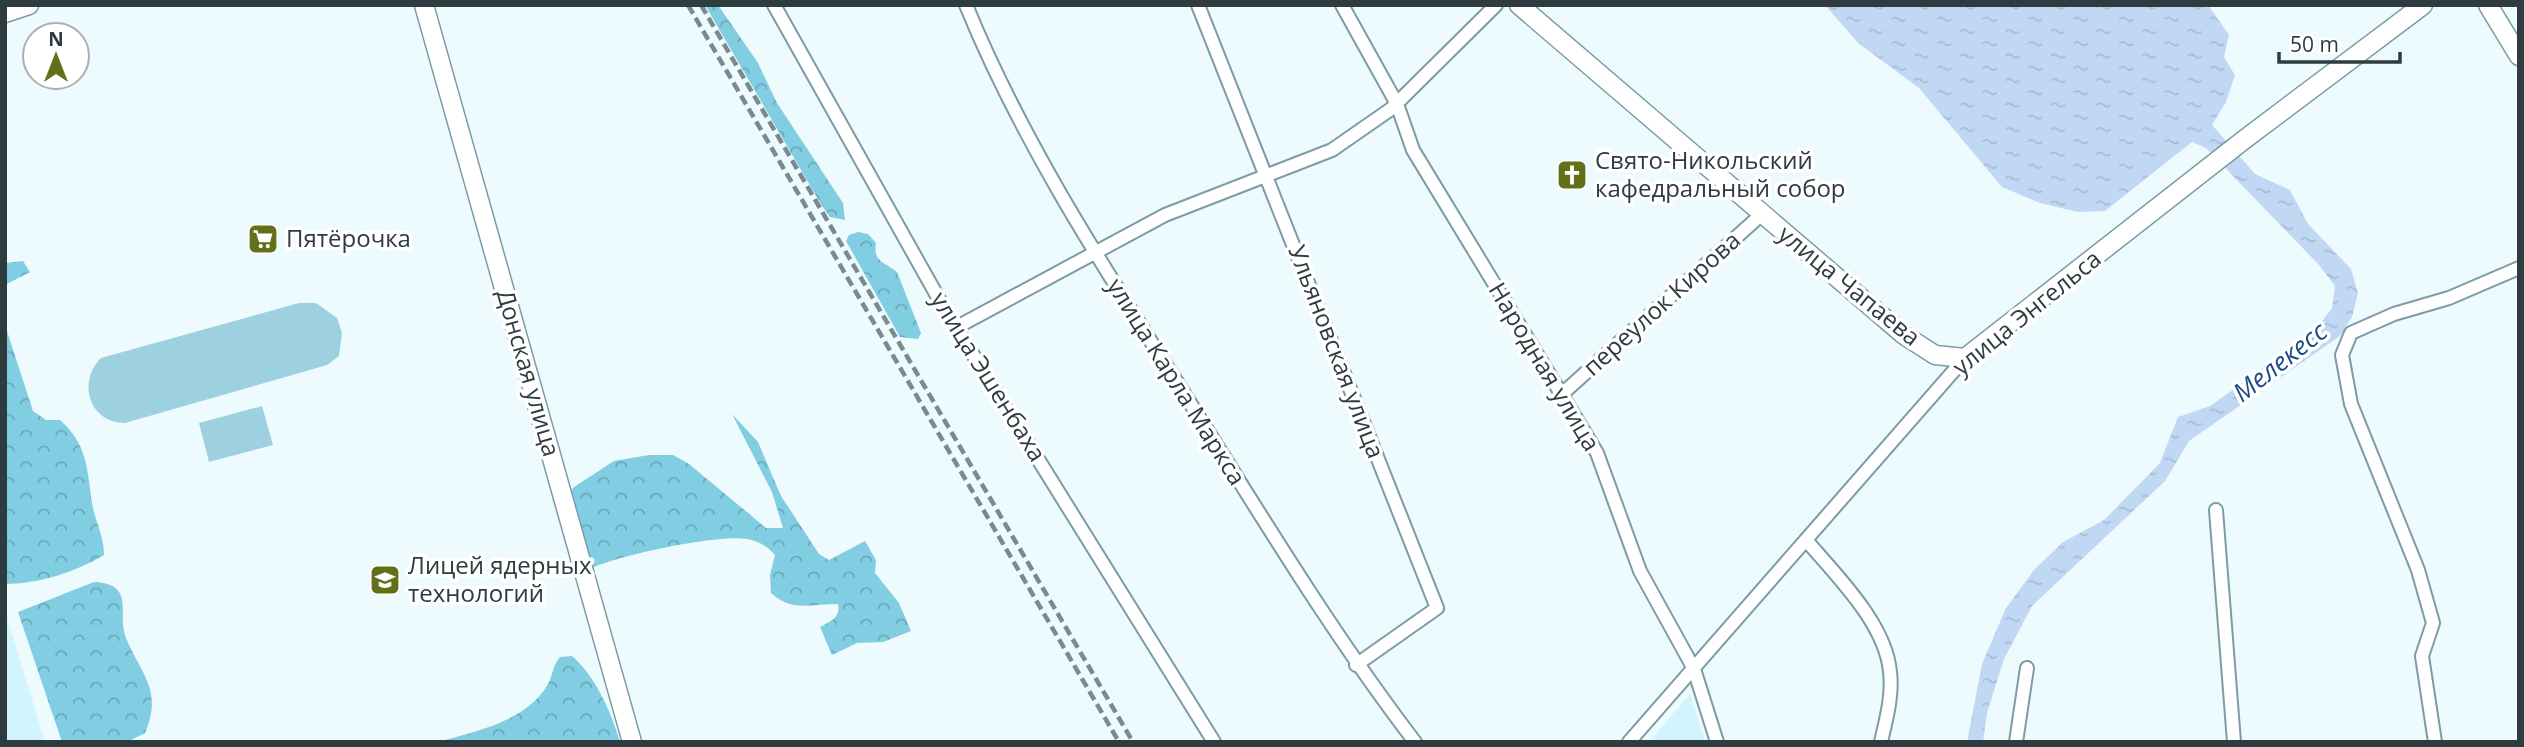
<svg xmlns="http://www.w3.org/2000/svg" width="2524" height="747" viewBox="0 0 2524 747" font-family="'Open Sans',sans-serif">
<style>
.built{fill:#d1f4fd}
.grass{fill:#9ed1df}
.forest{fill:url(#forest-crowns)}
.water{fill:url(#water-ripples)}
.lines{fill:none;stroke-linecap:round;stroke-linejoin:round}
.street-casing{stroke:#7c9ca4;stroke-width:16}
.secondary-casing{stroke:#7c9ca4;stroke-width:21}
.street{stroke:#fff;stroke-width:12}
.secondary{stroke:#fff;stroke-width:18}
.rail{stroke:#7c8a8d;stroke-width:4.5;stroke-dasharray:10 5;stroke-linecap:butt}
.labels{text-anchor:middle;stroke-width:7;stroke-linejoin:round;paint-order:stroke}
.poi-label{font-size:24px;fill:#2e3c3f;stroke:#fff;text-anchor:start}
.street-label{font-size:24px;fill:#2e3c3f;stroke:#fff}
.water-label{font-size:26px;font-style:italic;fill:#1a4a85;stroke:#fff}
</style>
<defs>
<pattern id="forest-crowns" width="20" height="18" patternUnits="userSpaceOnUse" patternTransform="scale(1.75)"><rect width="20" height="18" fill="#81cee2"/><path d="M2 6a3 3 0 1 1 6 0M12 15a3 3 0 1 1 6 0" fill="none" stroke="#6aa8b9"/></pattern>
<pattern id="water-ripples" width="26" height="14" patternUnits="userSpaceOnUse" patternTransform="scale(1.75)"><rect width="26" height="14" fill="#c1d8f5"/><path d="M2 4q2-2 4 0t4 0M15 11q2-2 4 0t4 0" fill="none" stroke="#a6bad3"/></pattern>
</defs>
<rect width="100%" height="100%" fill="#edfafe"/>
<path class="built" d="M 5,611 L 45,742 L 5,742 Z
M 1690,694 L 1705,742 L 1648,742 L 1655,735 Z"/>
<path class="grass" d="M 299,303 L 316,303 L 337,318 L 342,333 L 339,356 L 327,365 L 125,423 C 89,423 77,382 101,358 Z
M 262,406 L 273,445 L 209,462 L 199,423 Z"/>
<path class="forest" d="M 705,5 L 718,5 L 758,63 L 777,103 L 843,203 L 845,220 L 830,217 L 822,206 Z
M 858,232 L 868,234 L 876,243 C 873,263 884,261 897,272 L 921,333 L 918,339 L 900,337 L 846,241 L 849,235 Z
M 23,261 L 30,272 L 5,285 L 5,263 Z
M 5,325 L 33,411 L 46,420 L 60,420 C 88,445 87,469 92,503 C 95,522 104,535 104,555 C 75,572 39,584 5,584 Z
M 732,414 L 758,442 L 781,496 L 819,554 L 829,560 L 865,541 L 876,560 L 875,573 L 899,603 L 911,631 L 883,642 L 857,643 L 832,655 L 820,627 C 831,621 841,617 838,604 C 812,604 791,612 771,593 L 770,575 L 775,555 C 768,547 759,541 747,539 C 719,534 619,555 592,568 L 585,563 L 569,494 L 574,487 L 614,461 L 649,455 L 673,455 L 689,464 L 766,528 L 783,528 L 772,492 Z
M 94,582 C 137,584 116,614 126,638 C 142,676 163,690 145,733 L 127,742 L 62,742 L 18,612 Z
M 572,656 C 596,677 611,712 620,742 L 438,742 C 477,731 524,722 547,686 C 553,676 552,666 560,657 Z"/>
<path class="water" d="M 1825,5 L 2208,5 L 2229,35 L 2224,57 L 2235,75 L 2226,102 L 2212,125 L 2255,174 L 2290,190 L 2308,224 L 2351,269 L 2358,293 L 2352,317 L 2340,336 L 2189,441 L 2165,481 L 2032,606 L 2004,659 L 1987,713 L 1983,742 L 1967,742 L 1982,664 L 2006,608 L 2034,570 L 2063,542 L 2104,520 L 2160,463 L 2178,417 L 2210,406 L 2314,332 L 2332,308 L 2335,286 L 2319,265 L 2206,148 L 2192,142 L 2105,211 L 2078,212 L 2040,203 L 2002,187 L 1919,88 L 1858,43 Z"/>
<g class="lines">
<g class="street-casing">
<path id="street" d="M 774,5 L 944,308 L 1214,742
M 966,5 C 1024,147 1110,277 1192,406 C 1264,520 1333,635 1415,742
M 1198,5 L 1437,608 L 1356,665
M 1342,5 L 1397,104 L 1413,150 L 1597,453 L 1640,571 L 1694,669 L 1717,742
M 957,327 L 1165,215 L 1332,150 L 1391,109 L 1496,5
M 1562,394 L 1762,214
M 2216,510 L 2234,742
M 1806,540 C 1836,575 1886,624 1890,672 C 1893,695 1886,720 1881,742
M 1629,742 L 1965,358
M 2016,742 L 2027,668
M 2435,742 L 2422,656 L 2433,623 L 2418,570 L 2351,404 L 2342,355 L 2351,333 L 2394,314 L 2449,298 L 2519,268"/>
</g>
<g class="secondary-casing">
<path id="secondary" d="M 424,5 L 632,742
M 1519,5 L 1904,335 L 1935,355 L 1965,358 L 2245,139 L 2423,5
M 2488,5 L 2519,56
M 5,13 L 29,5"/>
</g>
<use href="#street" class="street"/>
<use href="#secondary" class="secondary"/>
<path class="rail" d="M 688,5 L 1119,742
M 701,5 L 1133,742"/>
</g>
<defs>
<g id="church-square" transform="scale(1.575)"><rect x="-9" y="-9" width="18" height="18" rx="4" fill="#646f19" stroke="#fff"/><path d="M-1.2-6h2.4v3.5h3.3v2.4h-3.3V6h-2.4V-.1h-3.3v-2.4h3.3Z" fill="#fff"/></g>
<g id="supermarket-square" transform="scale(1.575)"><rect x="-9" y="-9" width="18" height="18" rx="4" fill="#646f19" stroke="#fff"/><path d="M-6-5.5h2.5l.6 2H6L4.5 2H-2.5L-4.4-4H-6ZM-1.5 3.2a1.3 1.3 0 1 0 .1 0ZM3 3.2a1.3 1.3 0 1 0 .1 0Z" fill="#fff"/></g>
<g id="school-square" transform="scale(1.575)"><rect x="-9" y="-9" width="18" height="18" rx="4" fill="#646f19" stroke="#fff"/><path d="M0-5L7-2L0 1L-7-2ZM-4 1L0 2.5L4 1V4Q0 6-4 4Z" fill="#fff"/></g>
</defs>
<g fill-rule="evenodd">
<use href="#church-square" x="1572" y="175"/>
<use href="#supermarket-square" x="263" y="239"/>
<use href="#school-square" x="385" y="580"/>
</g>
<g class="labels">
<g class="poi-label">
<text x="1595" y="169">Свято-Никольский<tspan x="1595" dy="28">кафедральный собор</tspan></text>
<text x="286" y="247">Пятёрочка</text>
<text x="408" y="574">Лицей ядерных<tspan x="408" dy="28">технологий</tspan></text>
</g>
<g class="street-label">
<text transform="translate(1849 286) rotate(39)" y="8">улица Чапаева</text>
<text transform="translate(1662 304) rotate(-42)" y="8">переулок Кирова</text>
<text transform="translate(2027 313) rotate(-39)" y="8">улица Энгельса</text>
<text transform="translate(1336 352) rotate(69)" y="8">Ульяновская улица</text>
<text transform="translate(1544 367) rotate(59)" y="8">Народная улица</text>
<text transform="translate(528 373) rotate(74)" y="8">Донская улица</text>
<text transform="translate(988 377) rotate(58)" y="8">улица Эшенбаха</text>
<text transform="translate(1176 382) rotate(58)" y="8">улица Карла Маркса</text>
</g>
<g class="water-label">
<text transform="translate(2280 362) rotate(-38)" y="9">Мелекесс</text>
</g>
</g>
<rect width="2524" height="747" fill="none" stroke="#2e3c3f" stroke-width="14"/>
<g transform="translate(56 56)"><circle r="33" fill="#ffffff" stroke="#abb1b2" stroke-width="2"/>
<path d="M0-5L12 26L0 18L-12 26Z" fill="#646f19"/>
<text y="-10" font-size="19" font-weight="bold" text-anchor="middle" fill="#2e3c3f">N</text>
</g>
<path d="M2279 52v10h121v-10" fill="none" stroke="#2e3c3f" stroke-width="3.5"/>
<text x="2290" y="52" font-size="21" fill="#2e3c3f" stroke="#ffffff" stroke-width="5" paint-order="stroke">50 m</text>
</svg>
